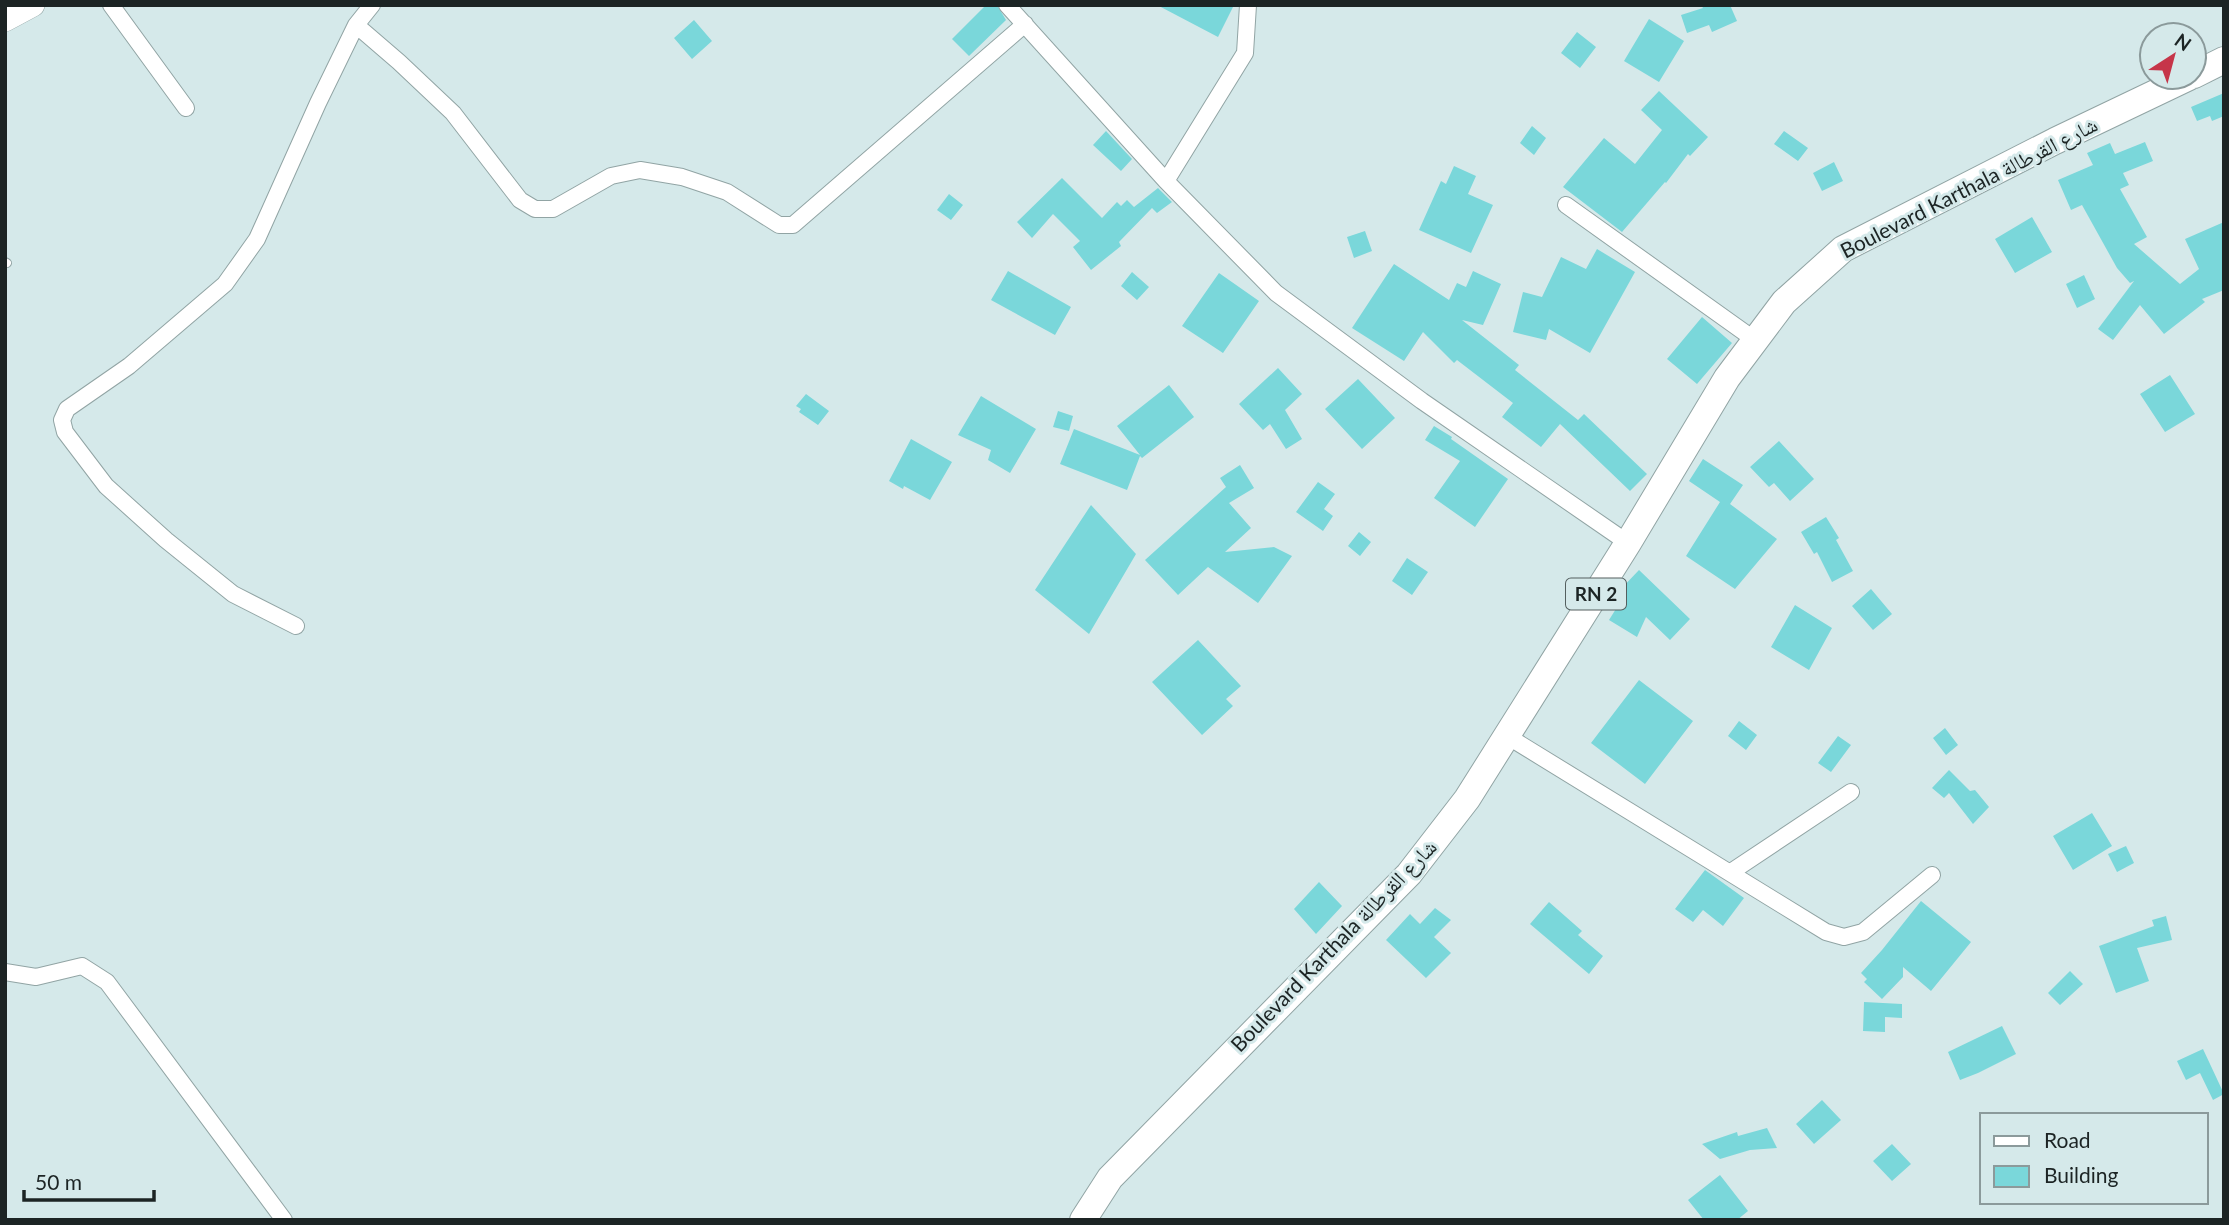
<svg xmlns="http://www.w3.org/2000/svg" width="2229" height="1225" viewBox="0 0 2229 1225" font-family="Lato,'Noto Naskh Arabic',sans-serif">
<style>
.building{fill:#7ad7da}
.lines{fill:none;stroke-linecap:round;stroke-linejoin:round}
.lane-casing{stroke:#91a4a4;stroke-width:10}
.street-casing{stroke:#91a4a4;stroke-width:18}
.secondary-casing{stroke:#91a4a4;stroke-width:24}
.primary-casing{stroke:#91a4a4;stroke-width:28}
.lane{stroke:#fff;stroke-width:8}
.street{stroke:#fff;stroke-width:16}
.secondary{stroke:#fff;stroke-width:23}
.primary{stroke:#fff;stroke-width:26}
.labels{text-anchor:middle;stroke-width:6;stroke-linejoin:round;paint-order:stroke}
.shield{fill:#d5e9ea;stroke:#545f5f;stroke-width:2}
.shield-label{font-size:19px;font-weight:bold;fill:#1c2424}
.street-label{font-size:21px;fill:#1c2424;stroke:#d5e9ea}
</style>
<rect width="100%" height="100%" fill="#d5e9ea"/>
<path class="building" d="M 986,5 L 997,5 L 1006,20 L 969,56 L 952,39 Z
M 1157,5 L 1234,5 L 1218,37 Z
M 1701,5 L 1730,5 L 1737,21 L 1712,32 L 1709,25 L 1687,33 L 1681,15 L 1703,8 Z
M 1649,19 L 1684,41 L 1659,82 L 1624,61 Z
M 694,20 L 712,41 L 692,59 L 674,38 Z
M 1577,32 L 1596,47 L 1580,68 L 1561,53 Z
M 1659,91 L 1708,137 L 1690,156 L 1688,154 L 1666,183 L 1665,182 L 1622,232 L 1563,187 L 1604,138 L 1635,164 L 1662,130 L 1641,110 Z
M 2224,93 L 2224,116 L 2212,121 L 2210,116 L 2197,121 L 2191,107 Z
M 1532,126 L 1546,138 L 1534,155 L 1520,143 Z
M 1106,131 L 1132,159 L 1121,171 L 1093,145 Z
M 1784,131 L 1808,148 L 1798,161 L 1774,144 Z
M 2145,142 L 2153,161 L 2123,173 L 2129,185 L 2120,189 L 2147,237 L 2134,244 L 2180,284 L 2199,269 L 2185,239 L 2224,222 L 2224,290 L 2202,299 L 2205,302 L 2164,334 L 2140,305 L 2113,340 L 2098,329 L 2134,281 L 2130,283 L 2117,268 L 2082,205 L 2071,210 L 2058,180 L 2093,165 L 2087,153 L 2110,143 L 2115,154 Z
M 1834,162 L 1843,181 L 1822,191 L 1813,173 Z
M 1454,166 L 1476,176 L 1468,194 L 1493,205 L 1471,253 L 1419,230 L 1441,181 L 1446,184 Z
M 1062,178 L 1102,218 L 1117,202 L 1121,206 L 1127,200 L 1134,207 L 1158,188 L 1172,202 L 1157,213 L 1152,208 L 1119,242 L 1121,246 L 1091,270 L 1073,247 L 1080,241 L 1053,214 L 1032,238 L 1017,222 Z
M 949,194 L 963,205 L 951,220 L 937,210 Z
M 2032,217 L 2052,252 L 2015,273 L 1995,239 Z
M 1365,231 L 1372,251 L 1354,258 L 1347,237 Z
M 1597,249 L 1635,272 L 1590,353 L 1549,329 L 1546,340 L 1513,332 L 1523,292 L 1542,297 L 1561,257 L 1586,269 Z
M 1394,264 L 1449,300 L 1457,283 L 1466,287 L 1473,271 L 1501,284 L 1483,325 L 1462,320 L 1519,365 L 1515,370 L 1578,420 L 1584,414 L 1647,474 L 1630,491 L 1560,424 L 1541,447 L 1502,417 L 1513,403 L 1457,360 L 1454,363 L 1423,332 L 1404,361 L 1352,328 Z
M 1008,271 L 1071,307 L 1055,335 L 991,300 Z
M 1132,272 L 1149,287 L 1137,300 L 1121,286 Z
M 1219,273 L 1259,301 L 1223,353 L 1182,326 Z
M 2084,275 L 2095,299 L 2077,308 L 2066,284 Z
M 1702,317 L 1732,343 L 1697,384 L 1667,359 Z
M 1278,368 L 1302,394 L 1285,410 L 1302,439 L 1286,449 L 1270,424 L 1263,430 L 1239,404 Z
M 2170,375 L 2195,414 L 2165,432 L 2140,394 Z
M 1358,379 L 1395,418 L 1362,449 L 1325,409 Z
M 1169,385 L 1194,417 L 1142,458 L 1140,456 L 1127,490 L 1060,464 L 1074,429 L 1140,455 L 1117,426 Z
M 806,394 L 829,411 L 818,425 L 799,412 L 801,409 L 796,406 Z
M 981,396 L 1036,429 L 1010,473 L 988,460 L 991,450 L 958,435 Z
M 1058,411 L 1073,416 L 1069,431 L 1053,427 Z
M 1434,426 L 1452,437 L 1451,439 L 1508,479 L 1475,527 L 1434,498 L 1460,461 L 1425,440 Z
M 911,439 L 952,462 L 930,500 L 904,486 L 903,489 L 889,481 Z
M 1779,441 L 1814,479 L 1790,501 L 1774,483 L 1769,487 L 1750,467 Z
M 1703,459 L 1743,485 L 1730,504 L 1777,539 L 1735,589 L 1686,556 L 1720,502 L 1689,481 Z
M 1240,465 L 1254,488 L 1229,503 L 1251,528 L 1225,552 L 1274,547 L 1292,556 L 1258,603 L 1208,567 L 1178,595 L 1145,560 L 1226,487 L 1220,478 Z
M 1318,482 L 1335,494 L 1324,509 L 1333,516 L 1323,531 L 1296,512 Z
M 1091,505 L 1136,554 L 1089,634 L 1035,590 Z
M 1826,517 L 1839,538 L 1836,540 L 1853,571 L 1832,582 L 1817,552 L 1814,554 L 1801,532 Z
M 1359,532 L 1371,542 L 1360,556 L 1348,546 Z
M 1407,558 L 1428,572 L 1412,595 L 1392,581 Z
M 1639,570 L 1690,619 L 1670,640 L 1646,617 L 1637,637 L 1609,620 L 1624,596 L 1619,591 Z
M 1871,589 L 1892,614 L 1873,630 L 1852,606 Z
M 1795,605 L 1832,628 L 1809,670 L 1771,647 Z
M 1198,640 L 1241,686 L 1226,699 L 1233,706 L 1202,735 L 1152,682 Z
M 1639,680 L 1693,721 L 1645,784 L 1591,743 Z
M 1739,721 L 1757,735 L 1746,750 L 1728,736 Z
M 1945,728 L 1958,745 L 1946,755 L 1933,738 Z
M 1838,736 L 1851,745 L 1831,772 L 1818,763 Z
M 1949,770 L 1970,791 L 1975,790 L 1989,807 L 1973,824 L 1949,793 L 1944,798 L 1932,788 Z
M 2092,813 L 2112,846 L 2073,870 L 2053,836 Z
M 2126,846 L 2134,863 L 2117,872 L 2108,854 Z
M 1705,870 L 1744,898 L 1723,926 L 1703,910 L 1693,922 L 1675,909 Z
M 1319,882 L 1342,906 L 1316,934 L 1294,909 Z
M 1921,901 L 1971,942 L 1931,991 L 1903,967 L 1903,977 L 1882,999 L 1864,982 L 1867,979 L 1861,973 L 1882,950 Z
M 1549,902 L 1582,931 L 1578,935 L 1603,956 L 1589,974 L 1530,924 Z
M 1435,908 L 1451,920 L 1434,937 L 1451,953 L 1426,978 L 1386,940 L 1410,914 L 1420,924 Z
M 2166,916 L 2172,940 L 2137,948 L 2149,981 L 2116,993 L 2099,946 L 2154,926 L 2152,920 Z
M 2070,971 L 2083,984 L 2060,1005 L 2048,993 Z
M 1864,1002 L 1902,1004 L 1902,1018 L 1885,1017 L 1885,1032 L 1863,1031 Z
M 2002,1026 L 2016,1054 L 1978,1073 L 1960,1080 L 1948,1052 Z
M 2203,1049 L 2224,1094 L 2213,1100 L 2200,1073 L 2186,1080 L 2177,1061 Z
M 1822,1100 L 1841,1120 L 1814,1144 L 1796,1124 Z
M 1767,1128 L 1777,1148 L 1750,1150 L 1720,1159 L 1702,1144 L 1737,1132 L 1738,1136 Z
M 1892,1144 L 1911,1164 L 1892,1181 L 1873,1161 Z
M 1720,1175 L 1748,1211 L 1737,1220 L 1704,1220 L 1688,1200 Z"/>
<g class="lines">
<g class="lane-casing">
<path id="lane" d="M 5,262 L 7,263"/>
</g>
<g class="street-casing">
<path id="street" d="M 111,5 L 186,108
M 1007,5 L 1166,181 L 1276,293 L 1422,401 L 1628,543
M 356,25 L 399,62 L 453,113 L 520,200 L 535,209 L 553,209 L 611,176 L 640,170 L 682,177 L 727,192 L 779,225 L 793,225 L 1025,24
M 1166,181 L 1245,53 L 1248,5
M 1566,205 L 1755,340
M 296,626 L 233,594 L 166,540 L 106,486 L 65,432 L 62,420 L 67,409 L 129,366 L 225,284 L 257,239 L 318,103 L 356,25 L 372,5
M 1507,736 L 1826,932 L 1844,937 L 1863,932 L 1932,875
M 1731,872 L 1851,792
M 5,972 L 36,977 L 82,966 L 107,982 L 284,1220"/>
</g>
<g class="secondary-casing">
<path id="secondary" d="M 5,20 L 33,5"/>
</g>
<g class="primary-casing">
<path id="primary" d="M 2194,75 L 2224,60
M 1083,1220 L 1110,1178 L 1409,874 L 1467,799 L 1628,543 L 1727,378 L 1784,302 L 1843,249 L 2055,141 L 2189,77"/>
</g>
<use href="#lane" class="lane"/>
<use href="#street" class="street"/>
<use href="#secondary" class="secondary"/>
<use href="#primary" class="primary"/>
</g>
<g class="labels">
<rect class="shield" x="1566" y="578.5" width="60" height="31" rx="5"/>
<g class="shield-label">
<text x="1596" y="601">RN 2</text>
</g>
<g class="street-label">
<text transform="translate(1969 188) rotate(-27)" y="7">Boulevard Karthala شارع القرطالة</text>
<text transform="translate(1334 946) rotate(-46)" y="7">Boulevard Karthala شارع القرطالة</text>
</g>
</g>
<rect width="2229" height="1225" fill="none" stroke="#1c2424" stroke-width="14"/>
<rect x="1980" y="1113" width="228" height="91" fill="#d5e9ea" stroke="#8b9a9b" stroke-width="2"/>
<rect x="1994" y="1136" width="35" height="10" fill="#ffffff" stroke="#8b9a9b" stroke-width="2"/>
<text x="2044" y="1148" font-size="21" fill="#1c2424">Road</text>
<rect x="1994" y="1166" width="35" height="21" fill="#7ad7da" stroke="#8b9a9b" stroke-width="2"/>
<text x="2044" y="1183" font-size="21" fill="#1c2424">Building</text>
<g transform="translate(2173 56) rotate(36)"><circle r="33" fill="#d5e9ea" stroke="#8b9a9b" stroke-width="2"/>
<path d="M0-5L12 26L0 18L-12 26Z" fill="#c63549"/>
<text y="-10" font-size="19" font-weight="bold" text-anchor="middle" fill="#1c2424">N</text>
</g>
<path d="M24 1190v10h130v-10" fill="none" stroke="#1c2424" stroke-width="3.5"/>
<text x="35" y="1190" font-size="21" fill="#1c2424" stroke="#d5e9ea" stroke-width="5" paint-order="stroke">50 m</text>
</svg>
